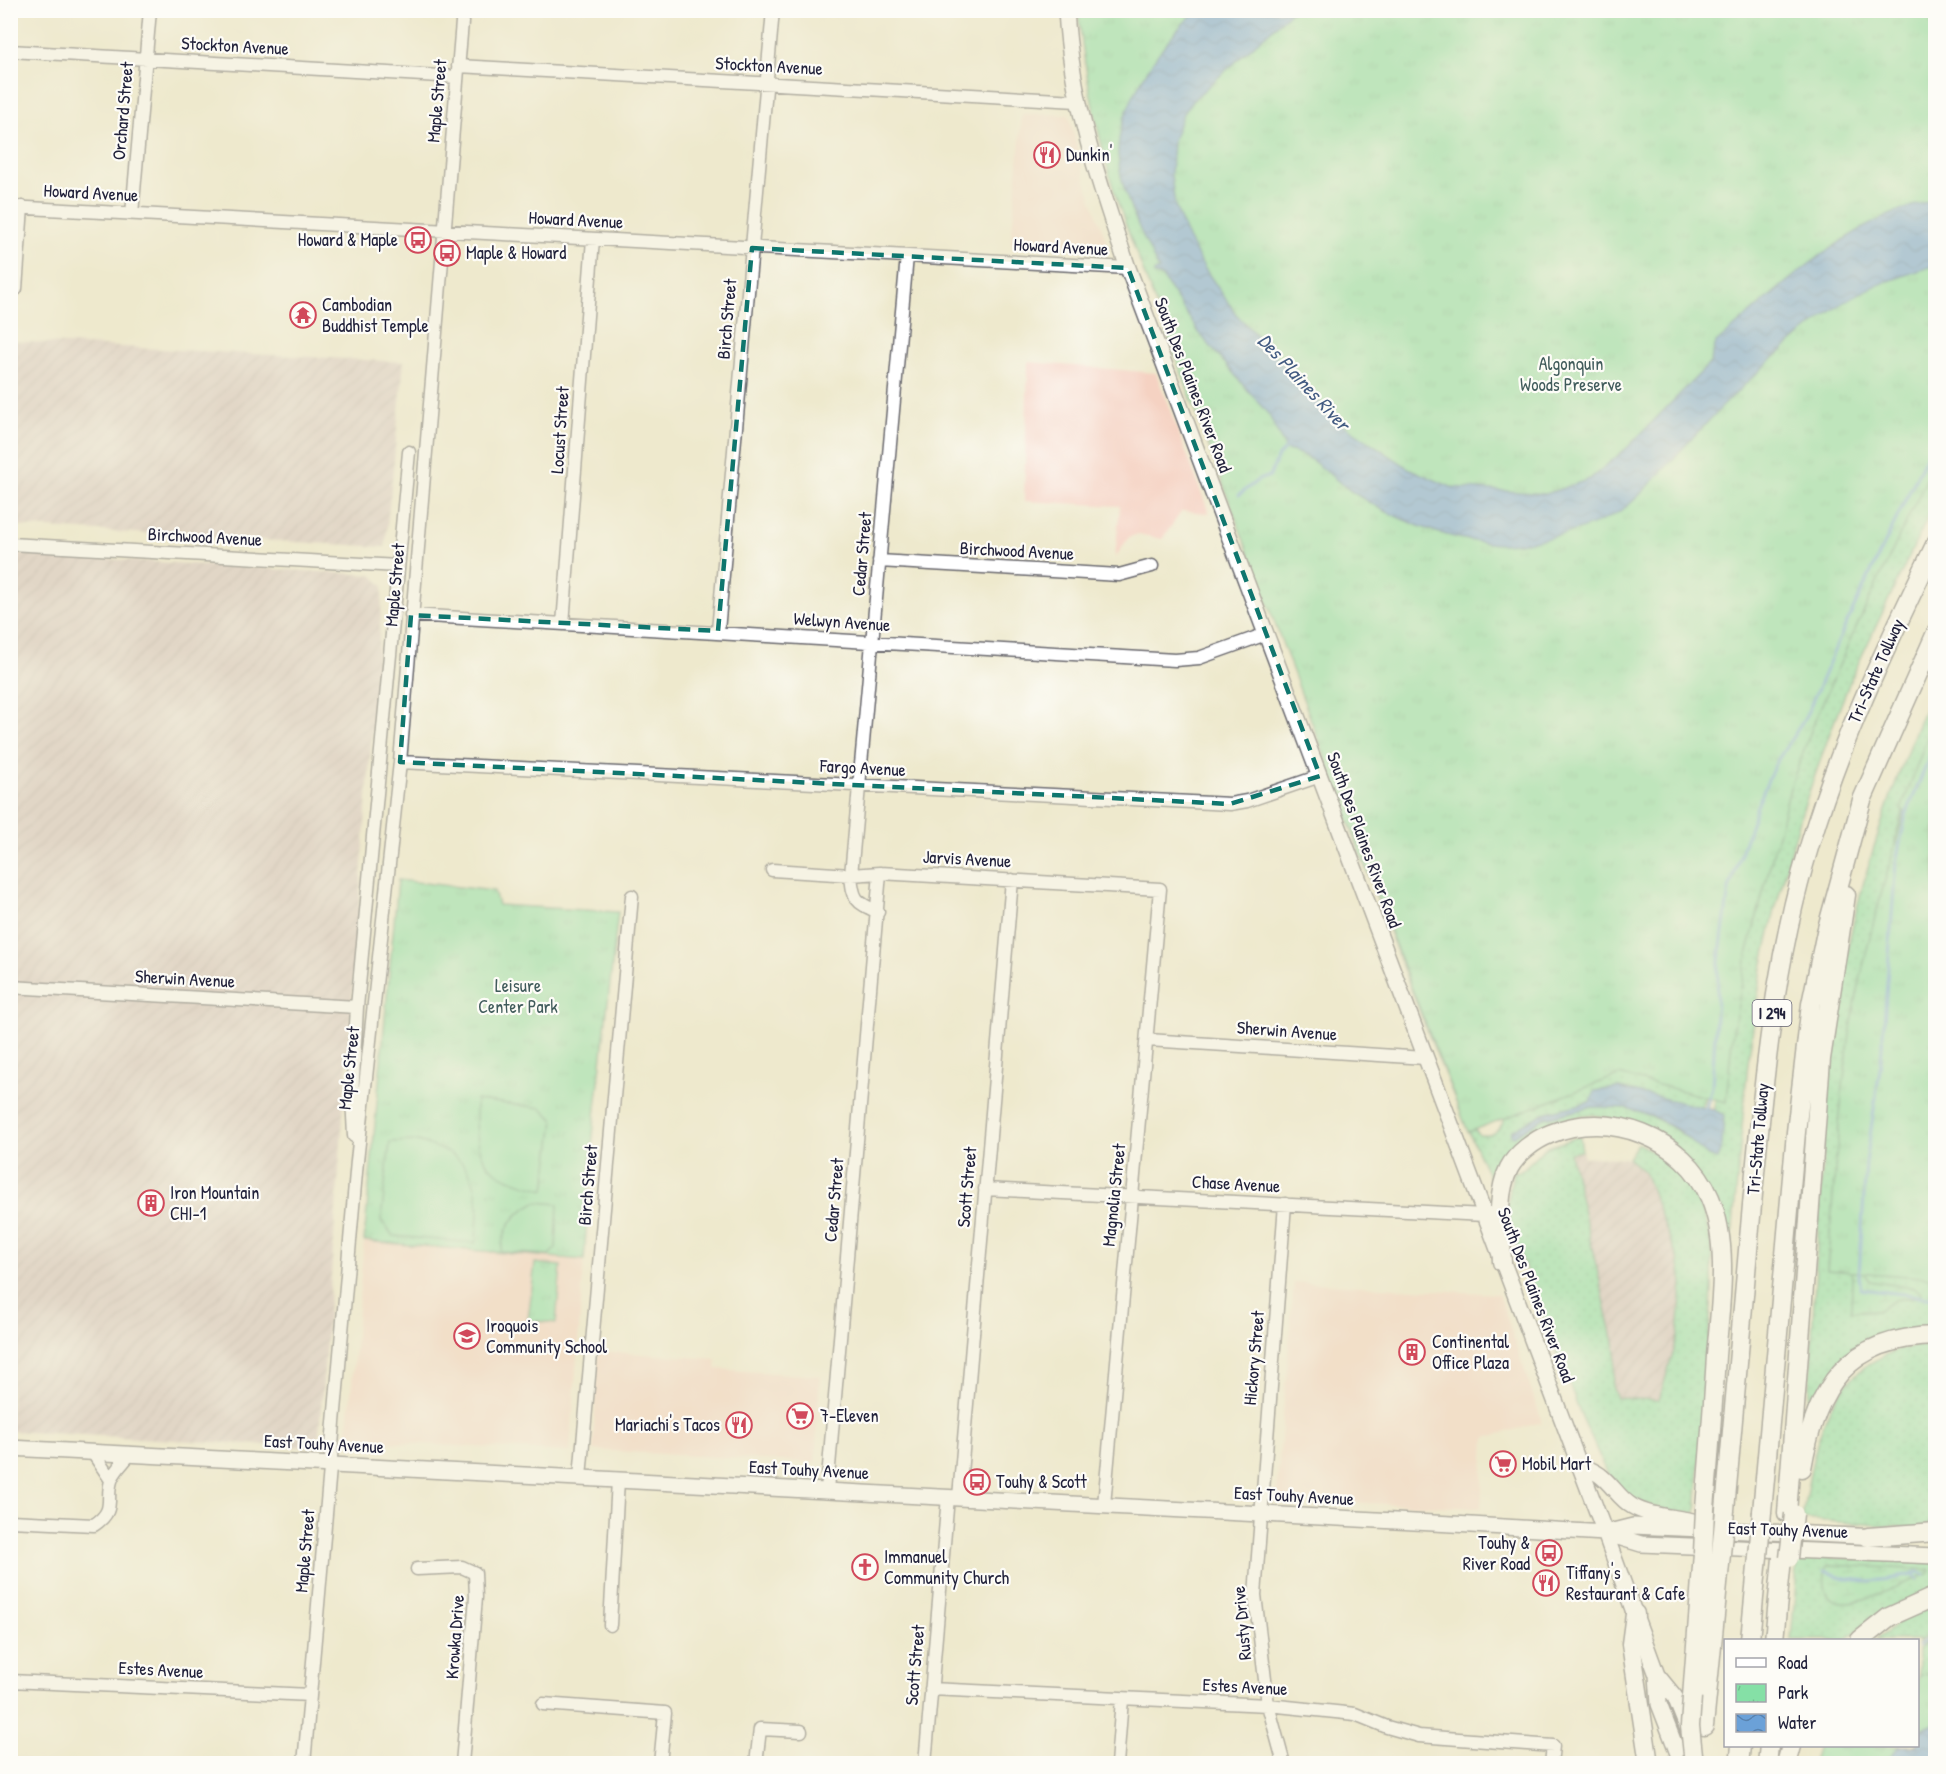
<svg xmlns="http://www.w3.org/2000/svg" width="1946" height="1774" viewBox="0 0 1946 1774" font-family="'Patrick Hand',sans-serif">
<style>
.built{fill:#f5d2c2}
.industrial{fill:url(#industrial-furrows)}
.grass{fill:url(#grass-dots);stroke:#548170;stroke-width:1.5;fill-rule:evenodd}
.wetland{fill:url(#wetland-marsh);stroke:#548170;stroke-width:1.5}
.park{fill:url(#park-tufts);stroke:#548170;stroke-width:1.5}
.pitch{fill:#85e0a6;stroke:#548170;stroke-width:1.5}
.water{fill:url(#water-waves);stroke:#46628a;stroke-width:1.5}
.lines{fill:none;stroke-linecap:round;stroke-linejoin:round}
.stream{stroke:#6ba1d8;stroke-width:3}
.minor-casing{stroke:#69686e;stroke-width:15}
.major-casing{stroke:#69686e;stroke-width:18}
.highway-casing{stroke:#69686e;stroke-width:21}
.minor{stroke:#fff;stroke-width:12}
.major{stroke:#fff;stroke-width:15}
.highway{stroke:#fff;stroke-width:18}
.highway-bridge-casing{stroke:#69686e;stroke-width:21;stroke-linecap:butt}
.highway-bridge{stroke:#fff;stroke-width:18}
.marked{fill:none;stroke:#0f766e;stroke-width:4.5;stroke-dasharray:12 8;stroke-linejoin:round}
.labels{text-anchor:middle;stroke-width:4.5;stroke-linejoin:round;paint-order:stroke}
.shield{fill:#fdfcf7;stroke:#646373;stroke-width:1.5}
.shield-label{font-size:16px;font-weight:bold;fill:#22223b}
.street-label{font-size:18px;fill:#22223b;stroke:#fdfcf7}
.poi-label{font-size:18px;fill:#22223b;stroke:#fdfcf7;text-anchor:start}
.park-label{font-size:18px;fill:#405b5b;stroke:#fdfcf7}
.water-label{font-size:20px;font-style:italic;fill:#435b82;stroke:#fdfcf7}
</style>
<defs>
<pattern id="industrial-furrows" width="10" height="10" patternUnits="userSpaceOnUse" patternTransform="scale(1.5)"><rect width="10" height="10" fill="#d1bfbd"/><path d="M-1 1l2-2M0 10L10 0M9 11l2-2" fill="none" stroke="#b3a4a3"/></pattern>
<pattern id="grass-dots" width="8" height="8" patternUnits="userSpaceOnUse" patternTransform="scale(1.5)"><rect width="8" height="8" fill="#85e0a6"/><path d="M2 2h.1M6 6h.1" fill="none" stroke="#73c090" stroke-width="1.8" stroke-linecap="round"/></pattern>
<pattern id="wetland-marsh" width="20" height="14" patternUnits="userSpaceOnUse" patternTransform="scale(1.5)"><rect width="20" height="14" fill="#85e0a6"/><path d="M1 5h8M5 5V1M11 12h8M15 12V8" fill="none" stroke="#73c090"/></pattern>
<pattern id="park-tufts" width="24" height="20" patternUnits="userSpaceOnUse" patternTransform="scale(1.5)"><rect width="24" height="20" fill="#85e0a6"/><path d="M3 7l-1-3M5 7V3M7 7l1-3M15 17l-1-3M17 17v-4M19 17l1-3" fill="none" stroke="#73c090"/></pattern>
<pattern id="water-waves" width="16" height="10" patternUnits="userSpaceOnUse" patternTransform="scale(1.5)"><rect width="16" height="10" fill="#6ba1d8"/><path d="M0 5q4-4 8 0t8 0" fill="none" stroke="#5883b0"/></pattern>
</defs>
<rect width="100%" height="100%" fill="#fdfcf7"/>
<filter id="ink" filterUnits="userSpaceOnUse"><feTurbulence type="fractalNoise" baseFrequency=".0167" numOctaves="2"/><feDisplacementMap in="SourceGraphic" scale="12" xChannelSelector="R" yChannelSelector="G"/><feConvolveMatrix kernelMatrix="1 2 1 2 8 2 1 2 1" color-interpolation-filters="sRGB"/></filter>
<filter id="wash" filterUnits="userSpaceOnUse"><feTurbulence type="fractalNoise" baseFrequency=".008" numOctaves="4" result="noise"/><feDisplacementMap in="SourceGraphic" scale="24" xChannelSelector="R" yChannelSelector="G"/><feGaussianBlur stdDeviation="1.35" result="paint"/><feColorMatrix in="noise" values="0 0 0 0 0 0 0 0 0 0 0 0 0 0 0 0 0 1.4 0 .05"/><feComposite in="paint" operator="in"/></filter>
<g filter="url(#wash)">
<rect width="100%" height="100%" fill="#eee9cd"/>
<path class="built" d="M 1022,114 L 1069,115 L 1084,177 L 1109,249 L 1011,243 Z
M 1028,362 L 1156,373 L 1209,513 L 1182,511 L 1162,539 L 1139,534 L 1129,537 L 1115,558 L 1120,506 L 1024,501 Z
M 364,1241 L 584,1260 L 570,1452 L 347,1440 Z
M 1294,1282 L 1499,1294 L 1542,1422 L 1485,1438 L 1481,1508 L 1276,1499 Z
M 598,1351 L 717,1359 L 716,1369 L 820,1376 L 815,1463 L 593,1450 Z"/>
<path class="industrial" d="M 10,341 L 404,362 L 385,547 L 11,526 Z
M 10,553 L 372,575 L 383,586 L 318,1448 L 11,1431 Z
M 1582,1151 L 1584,1157 L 1628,1158 L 1676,1200 L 1696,1276 L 1638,1486 L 1549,1156 Z"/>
<path class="grass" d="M 1935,387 L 1935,502 L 1851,679 L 1831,730 L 1802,812 L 1775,910 L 1762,968 L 1748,1062 L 1730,1258 L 1723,1216 L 1638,1124 L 1594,1115 L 1575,1117 L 1549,1125 L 1498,1186 L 1493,1186 C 1431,1051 1381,909 1329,769 L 1343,789 L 1475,1130 L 1480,1135 C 1494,1136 1499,1131 1505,1118 L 1619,1075 L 1653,1083 ZM 1707,1086 L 1715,1099 L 1708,1156 C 1677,1127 1635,1100 1590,1107 C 1575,1110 1559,1115 1544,1118 L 1544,1113 L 1590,1102 L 1595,1091 L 1618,1088 L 1702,1108 Z
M 1935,684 L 1935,787 L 1891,1274 L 1935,1278 L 1935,1329 L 1890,1334 L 1809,1408 C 1812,1325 1817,1242 1823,1158 C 1828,1086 1834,1013 1849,942 C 1868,853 1899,767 1935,684 Z
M 1580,1136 L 1582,1151 L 1570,1153 L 1616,1351 L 1612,1386 L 1617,1398 L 1659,1400 L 1678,1336 L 1682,1282 L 1678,1260 L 1644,1172 L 1628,1158 L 1638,1143 C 1665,1159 1689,1177 1701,1207 C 1720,1252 1710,1311 1707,1358 C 1703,1410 1700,1462 1696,1513 L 1675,1512 L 1643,1504 L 1629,1496 L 1608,1475 L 1578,1408 L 1513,1236 L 1507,1207 L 1513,1172 L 1521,1171 L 1545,1148 Z
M 1915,1346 L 1935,1346 L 1935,1523 L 1915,1528 L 1802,1519 C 1815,1442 1825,1363 1915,1346 Z
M 1798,1557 L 1935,1561 L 1935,1587 L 1887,1609 L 1845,1640 L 1791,1640 Z
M 1935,1605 L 1935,1632 L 1918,1643 L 1918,1640 L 1875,1640 L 1898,1622 Z
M 1935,1639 L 1935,1671 L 1918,1676 L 1918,1649 Z"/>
<path class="wetland" d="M 1935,736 L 1865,1275 L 1869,1281 L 1914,1288 L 1921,1292 L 1920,1296 L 1895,1300 L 1877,1311 L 1851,1311 L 1853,1254 L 1896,834 L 1905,806 Z
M 1830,1565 L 1931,1570 L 1930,1573 C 1901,1582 1812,1637 1826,1567 Z"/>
<path class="park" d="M 1078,11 L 1935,11 L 1935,461 L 1853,634 L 1815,720 L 1790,788 L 1747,955 L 1732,1038 L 1726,1102 L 1619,1075 L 1468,1132 L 1403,966 L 1117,201 C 1098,138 1085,77 1078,11 Z
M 1935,716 L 1935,1278 L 1827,1270 C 1834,1191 1838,1111 1850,1034 C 1862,958 1883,885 1905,812 L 1901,810 Z
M 398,880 L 494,891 L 498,905 L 618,912 L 593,1135 L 584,1260 L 364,1241 Z
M 535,1263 L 561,1266 L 556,1323 L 528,1320 Z
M 1935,1671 L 1935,1763 L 1812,1764 L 1818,1746 L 1918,1746 L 1918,1676 Z"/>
<path class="pitch" d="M 476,1100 L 542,1108 L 554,1120 L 545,1190 C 483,1174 475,1165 476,1100 Z
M 419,1141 C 430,1146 444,1149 454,1156 C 482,1175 480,1214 475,1243 L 393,1236 L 381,1220 L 390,1142 Z
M 536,1202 L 558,1204 L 556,1248 L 549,1255 L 501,1252 C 503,1227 515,1213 536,1202 Z"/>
<path class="water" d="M 1197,11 L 1292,11 L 1193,100 L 1183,113 L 1173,141 L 1171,175 L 1175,206 L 1188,238 L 1205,269 L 1236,314 L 1338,421 L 1410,469 L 1451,487 L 1546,494 L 1590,479 L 1628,447 L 1710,363 L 1716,343 C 1782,287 1848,219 1935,200 L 1935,265 C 1902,277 1865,286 1836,308 C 1786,344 1740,387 1698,432 C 1675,455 1651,487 1626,507 C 1597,529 1524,548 1488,543 C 1438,537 1396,520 1354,493 C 1332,479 1313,454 1286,450 L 1269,415 L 1200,334 L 1162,277 L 1154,275 L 1154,272 L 1159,270 C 1143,236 1119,191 1118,153 C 1118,106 1163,39 1197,11 Z
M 1619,1088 L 1714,1110 L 1724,1115 L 1722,1145 L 1717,1159 L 1708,1156 L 1678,1130 L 1654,1117 L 1627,1108 L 1592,1107 L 1544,1118 L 1514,1136 L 1511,1135 L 1512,1130 L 1544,1113 L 1590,1102 L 1595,1091 Z
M 1935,1723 L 1935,1763 L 1885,1763 L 1899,1746 L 1918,1746 L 1918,1732 Z"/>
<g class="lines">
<path class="stream" d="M 1239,495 L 1258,480 L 1270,476 L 1278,456 L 1288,446
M 1936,741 L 1906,815 L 1896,862 L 1881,1062 L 1866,1163 L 1859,1275 L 1861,1289 L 1936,1298
M 1705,1111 L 1712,1087 L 1719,960 L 1729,889 L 1757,806 L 1775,764 L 1805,718 L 1841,635 L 1936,436
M 1825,1571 C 1859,1585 1877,1582 1912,1575 L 1917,1579
M 1912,1575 L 1919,1572 L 1924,1575
M 1918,1646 L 1936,1636"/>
</g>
</g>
<g filter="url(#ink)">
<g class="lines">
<g class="minor-casing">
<path id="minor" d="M 10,51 L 457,77
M 458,66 L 1077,101
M 10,207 L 1128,268
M 132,214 L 150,10
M 16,289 L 22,207
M 10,544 L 398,566
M 879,561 L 1119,575 L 1152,566
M 411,615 L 1175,660 L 1199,658 L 1266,634
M 563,624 L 593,239
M 718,631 L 773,10
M 400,762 L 1230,804 L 1247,801 L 1320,776
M 772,870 L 851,875 L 880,873 L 1160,889 L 1104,1505
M 878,912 C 855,902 853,899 851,875 L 907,256
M 10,987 L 357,1007
M 1148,1040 L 1425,1058
M 354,1136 L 352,1096 L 357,1007 L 409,452
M 985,1189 L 1484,1215
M 93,1453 L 111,1480
M 580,1477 L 632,896
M 827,1490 L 880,873
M 959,1497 L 1012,880
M 10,1521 L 94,1525 C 118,1509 104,1498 112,1478 C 116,1469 124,1462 130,1454
M 417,1569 L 462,1567 L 475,1573 L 476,1597 L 462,1764
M 610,1625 L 618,1480
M 10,1681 L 310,1695
M 931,1689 L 1268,1705 L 1355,1714 L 1387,1727 L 1419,1736 L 1553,1746 L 1551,1764
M 543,1704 L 665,1713 L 660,1764
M 304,1764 L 357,1161 L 400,762 L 463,10
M 756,1764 L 760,1729 L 801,1731
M 925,1764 L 948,1497
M 1117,1764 L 1122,1699
M 1284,1764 L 1268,1705 L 1255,1595 L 1285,1204"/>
</g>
<g class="major-casing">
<path id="major" d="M 1066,10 C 1071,100 1099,184 1128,268 L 1605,1533 L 1657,1675 L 1659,1704 L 1682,1764
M 10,1448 L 1471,1525 L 1605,1533 L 1641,1544 L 1936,1556
M 1578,1464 C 1585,1468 1596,1471 1602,1477 C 1613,1486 1620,1499 1632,1506 C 1652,1518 1678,1516 1700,1523
M 1605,1533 L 1633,1526 L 1880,1537
M 1657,1675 L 1675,1697 L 1689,1732"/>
</g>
<g class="highway-casing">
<path id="highway" d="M 1502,1262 C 1501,1232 1495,1196 1509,1168 C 1517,1153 1535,1140 1550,1134 C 1609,1109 1685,1138 1710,1198 C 1730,1246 1720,1306 1716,1356 C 1713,1407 1709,1458 1705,1509
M 1802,1468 C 1816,1387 1847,1337 1936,1336
M 1725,1510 C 1734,1409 1743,1307 1752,1205 C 1763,1083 1774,962 1810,844 C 1841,739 1889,641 1936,543
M 1762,1512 L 1796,1132 L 1811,1004 L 1826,932 L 1862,800 L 1936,633
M 1787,1513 L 1821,1059 L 1846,895
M 1868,1537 L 1936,1532
M 1635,1614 L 1631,1644 L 1649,1764
M 1750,1640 L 1758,1556
M 1774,1640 L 1782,1558
M 1860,1640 L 1889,1617 L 1936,1596
M 1692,1697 L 1703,1553
M 1704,1726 L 1721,1554
M 1739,1764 L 1741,1746
M 1767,1764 L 1769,1746
M 1786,1764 L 1791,1746"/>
</g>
<use href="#minor" class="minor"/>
<use href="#major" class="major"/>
<use href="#highway" class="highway"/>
<g class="highway-bridge-casing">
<path id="highway-bridge" d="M 1703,1553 L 1705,1509
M 1721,1554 L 1725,1510
M 1758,1556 L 1762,1512
M 1789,1558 L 1794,1514
M 1692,1697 L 1690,1726 L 1694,1764"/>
</g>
<use href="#highway-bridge" class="highway-bridge"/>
</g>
</g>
<path d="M0 0H1946V1774H0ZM 752,248 L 1128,268 L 1320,776 L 1230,804 L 400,762 L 411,615 L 718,631 Z" fill="#eee9cd" fill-opacity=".55" fill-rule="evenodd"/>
<path class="marked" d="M 752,248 L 1128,268 L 1320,776 L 1230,804 L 400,762 L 411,615 L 718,631 Z"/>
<defs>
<g id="restaurant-ring" transform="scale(1.35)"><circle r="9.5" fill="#fdfcf7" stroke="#d1495b" stroke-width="1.5"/><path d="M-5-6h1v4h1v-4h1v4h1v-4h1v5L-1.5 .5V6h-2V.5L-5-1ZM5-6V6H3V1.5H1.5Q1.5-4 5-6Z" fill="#d1495b"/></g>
<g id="bus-ring" transform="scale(1.35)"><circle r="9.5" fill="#fdfcf7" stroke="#d1495b" stroke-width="1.5"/><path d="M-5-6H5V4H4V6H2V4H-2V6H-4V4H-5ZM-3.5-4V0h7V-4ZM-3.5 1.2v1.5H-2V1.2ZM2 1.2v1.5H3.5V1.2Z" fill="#d1495b"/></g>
<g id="temple-ring" transform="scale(1.35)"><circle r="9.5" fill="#fdfcf7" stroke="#d1495b" stroke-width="1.5"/><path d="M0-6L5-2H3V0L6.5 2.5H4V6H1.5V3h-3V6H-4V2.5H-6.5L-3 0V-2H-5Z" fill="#d1495b"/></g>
<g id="building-ring" transform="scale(1.35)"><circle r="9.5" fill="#fdfcf7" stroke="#d1495b" stroke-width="1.5"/><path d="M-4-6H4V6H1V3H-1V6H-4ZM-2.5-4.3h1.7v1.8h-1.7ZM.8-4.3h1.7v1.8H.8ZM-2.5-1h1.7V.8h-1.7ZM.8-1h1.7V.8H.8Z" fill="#d1495b"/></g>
<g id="school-ring" transform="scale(1.35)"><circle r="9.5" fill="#fdfcf7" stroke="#d1495b" stroke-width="1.5"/><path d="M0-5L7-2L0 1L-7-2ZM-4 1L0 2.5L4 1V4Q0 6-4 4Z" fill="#d1495b"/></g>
<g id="supermarket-ring" transform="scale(1.35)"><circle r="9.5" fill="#fdfcf7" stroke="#d1495b" stroke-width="1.5"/><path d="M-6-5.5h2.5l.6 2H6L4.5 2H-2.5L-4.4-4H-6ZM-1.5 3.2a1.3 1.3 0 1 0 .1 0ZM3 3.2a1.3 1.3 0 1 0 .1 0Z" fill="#d1495b"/></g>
<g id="church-ring" transform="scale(1.35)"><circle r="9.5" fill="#fdfcf7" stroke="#d1495b" stroke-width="1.5"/><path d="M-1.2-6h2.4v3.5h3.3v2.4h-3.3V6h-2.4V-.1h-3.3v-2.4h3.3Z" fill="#d1495b"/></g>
</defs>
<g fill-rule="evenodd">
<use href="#restaurant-ring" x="1047" y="155"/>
<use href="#bus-ring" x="418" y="240"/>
<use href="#bus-ring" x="447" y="253"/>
<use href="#temple-ring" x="303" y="315"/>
<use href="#building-ring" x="151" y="1203"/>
<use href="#school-ring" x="467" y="1336"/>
<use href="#building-ring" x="1412" y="1352"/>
<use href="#supermarket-ring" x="800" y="1416"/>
<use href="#restaurant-ring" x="739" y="1425"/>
<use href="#supermarket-ring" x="1503" y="1464"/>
<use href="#bus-ring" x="977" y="1482"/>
<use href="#bus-ring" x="1549" y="1553"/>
<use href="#church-ring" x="865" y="1567"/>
<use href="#restaurant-ring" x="1546" y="1583"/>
</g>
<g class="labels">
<rect class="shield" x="1752.5" y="1000" width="39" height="26" rx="4.5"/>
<g class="shield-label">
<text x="1772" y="1019">I 294</text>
</g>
<g class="street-label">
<text transform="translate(235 46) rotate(3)" y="6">Stockton Avenue</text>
<text transform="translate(769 66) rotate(3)" y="6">Stockton Avenue</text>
<text transform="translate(437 101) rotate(-85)" y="6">Maple Street</text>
<text transform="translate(123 111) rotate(-85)" y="6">Orchard Street</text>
<text transform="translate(91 193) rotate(3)" y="6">Howard Avenue</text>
<text transform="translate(576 220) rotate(3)" y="6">Howard Avenue</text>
<text transform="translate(1061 247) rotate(3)" y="6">Howard Avenue</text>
<text transform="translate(727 319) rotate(-85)" y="6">Birch Street</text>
<text transform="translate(1193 385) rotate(69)" y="6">South Des Plaines River Road</text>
<text transform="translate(560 430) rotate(-86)" y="6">Locust Street</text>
<text transform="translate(205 537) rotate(3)" y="6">Birchwood Avenue</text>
<text transform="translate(1017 551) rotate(3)" y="6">Birchwood Avenue</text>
<text transform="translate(862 554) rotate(-85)" y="6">Cedar Street</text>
<text transform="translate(395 585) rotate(-85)" y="6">Maple Street</text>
<text transform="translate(842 622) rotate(4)" y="6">Welwyn Avenue</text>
<text transform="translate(1876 671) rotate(-66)" y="6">Tri-State Tollway</text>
<text transform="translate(863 768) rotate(3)" y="6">Fargo Avenue</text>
<text transform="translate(1364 840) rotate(70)" y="6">South Des Plaines River Road</text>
<text transform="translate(967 859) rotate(3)" y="6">Jarvis Avenue</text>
<text transform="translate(185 979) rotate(3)" y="6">Sherwin Avenue</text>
<text transform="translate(1287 1031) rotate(4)" y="6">Sherwin Avenue</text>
<text transform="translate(349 1068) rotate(-84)" y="6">Maple Street</text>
<text transform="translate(1758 1139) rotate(-85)" y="6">Tri-State Tollway</text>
<text transform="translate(1236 1184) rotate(3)" y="6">Chase Avenue</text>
<text transform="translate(588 1185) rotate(-85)" y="6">Birch Street</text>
<text transform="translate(967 1187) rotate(-85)" y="6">Scott Street</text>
<text transform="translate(1114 1195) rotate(-84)" y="6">Magnolia Street</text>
<text transform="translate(834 1200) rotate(-85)" y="6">Cedar Street</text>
<text transform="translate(1536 1295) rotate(69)" y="6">South Des Plaines River Road</text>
<text transform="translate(1254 1358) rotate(-85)" y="6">Hickory Street</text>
<text transform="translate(324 1444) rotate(3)" y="6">East Touhy Avenue</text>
<text transform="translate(809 1470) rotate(3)" y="6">East Touhy Avenue</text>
<text transform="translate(1294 1496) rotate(3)" y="6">East Touhy Avenue</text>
<text transform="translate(1788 1530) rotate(2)" y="6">East Touhy Avenue</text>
<text transform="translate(305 1551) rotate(-85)" y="6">Maple Street</text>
<text transform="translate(1242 1623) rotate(-95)" y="6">Rusty Drive</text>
<text transform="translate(455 1637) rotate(-86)" y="6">Krowka Drive</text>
<text transform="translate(915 1665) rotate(-85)" y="6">Scott Street</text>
<text transform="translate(161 1670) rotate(3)" y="6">Estes Avenue</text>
<text transform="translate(1245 1687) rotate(3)" y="6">Estes Avenue</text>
</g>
<g class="poi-label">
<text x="1066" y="161">Dunkin'</text>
<text x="398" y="246" text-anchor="end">Howard &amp; Maple</text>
<text x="466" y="259">Maple &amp; Howard</text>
<text x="322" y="311">Cambodian<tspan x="322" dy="21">Buddhist Temple</tspan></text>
<text x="170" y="1199">Iron Mountain<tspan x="170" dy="21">CHI-1</tspan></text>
<text x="486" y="1332">Iroquois<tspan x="486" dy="21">Community School</tspan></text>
<text x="1432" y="1348">Continental<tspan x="1432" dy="21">Office Plaza</tspan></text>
<text x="820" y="1422">7-Eleven</text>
<text x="720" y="1431" text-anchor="end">Mariachi's Tacos</text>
<text x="1522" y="1470">Mobil Mart</text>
<text x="996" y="1488">Touhy &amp; Scott</text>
<text x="1530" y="1549" text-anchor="end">Touhy &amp;<tspan x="1530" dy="21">River Road</tspan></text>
<text x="884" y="1563">Immanuel<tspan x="884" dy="21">Community Church</tspan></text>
<text x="1566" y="1579">Tiffany's<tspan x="1566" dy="21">Restaurant &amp; Cafe</tspan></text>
</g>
<g class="park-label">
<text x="1571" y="370">Algonquin<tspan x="1571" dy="21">Woods Preserve</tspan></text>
<text x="518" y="992">Leisure<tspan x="518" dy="21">Center Park</tspan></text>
</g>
<g class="water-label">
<text transform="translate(1304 382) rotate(47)" y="7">Des Plaines River</text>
</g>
</g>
<rect width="1946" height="1774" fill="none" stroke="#fdfcf7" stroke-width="36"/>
<rect x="1724" y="1639" width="195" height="108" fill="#fdfcf7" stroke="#a5a5ac" stroke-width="1.5"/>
<rect x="1736" y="1658" width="30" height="9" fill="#ffffff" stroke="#a5a5ac" stroke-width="1.5"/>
<text x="1778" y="1669" font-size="18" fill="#22223b">Road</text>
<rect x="1736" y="1684" width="30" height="18" fill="url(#park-tufts)" stroke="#a5a5ac" stroke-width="1.5"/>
<text x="1778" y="1699" font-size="18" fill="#22223b">Park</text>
<rect x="1736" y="1714" width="30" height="18" fill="url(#water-waves)" stroke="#a5a5ac" stroke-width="1.5"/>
<text x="1778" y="1729" font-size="18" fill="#22223b">Water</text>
</svg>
